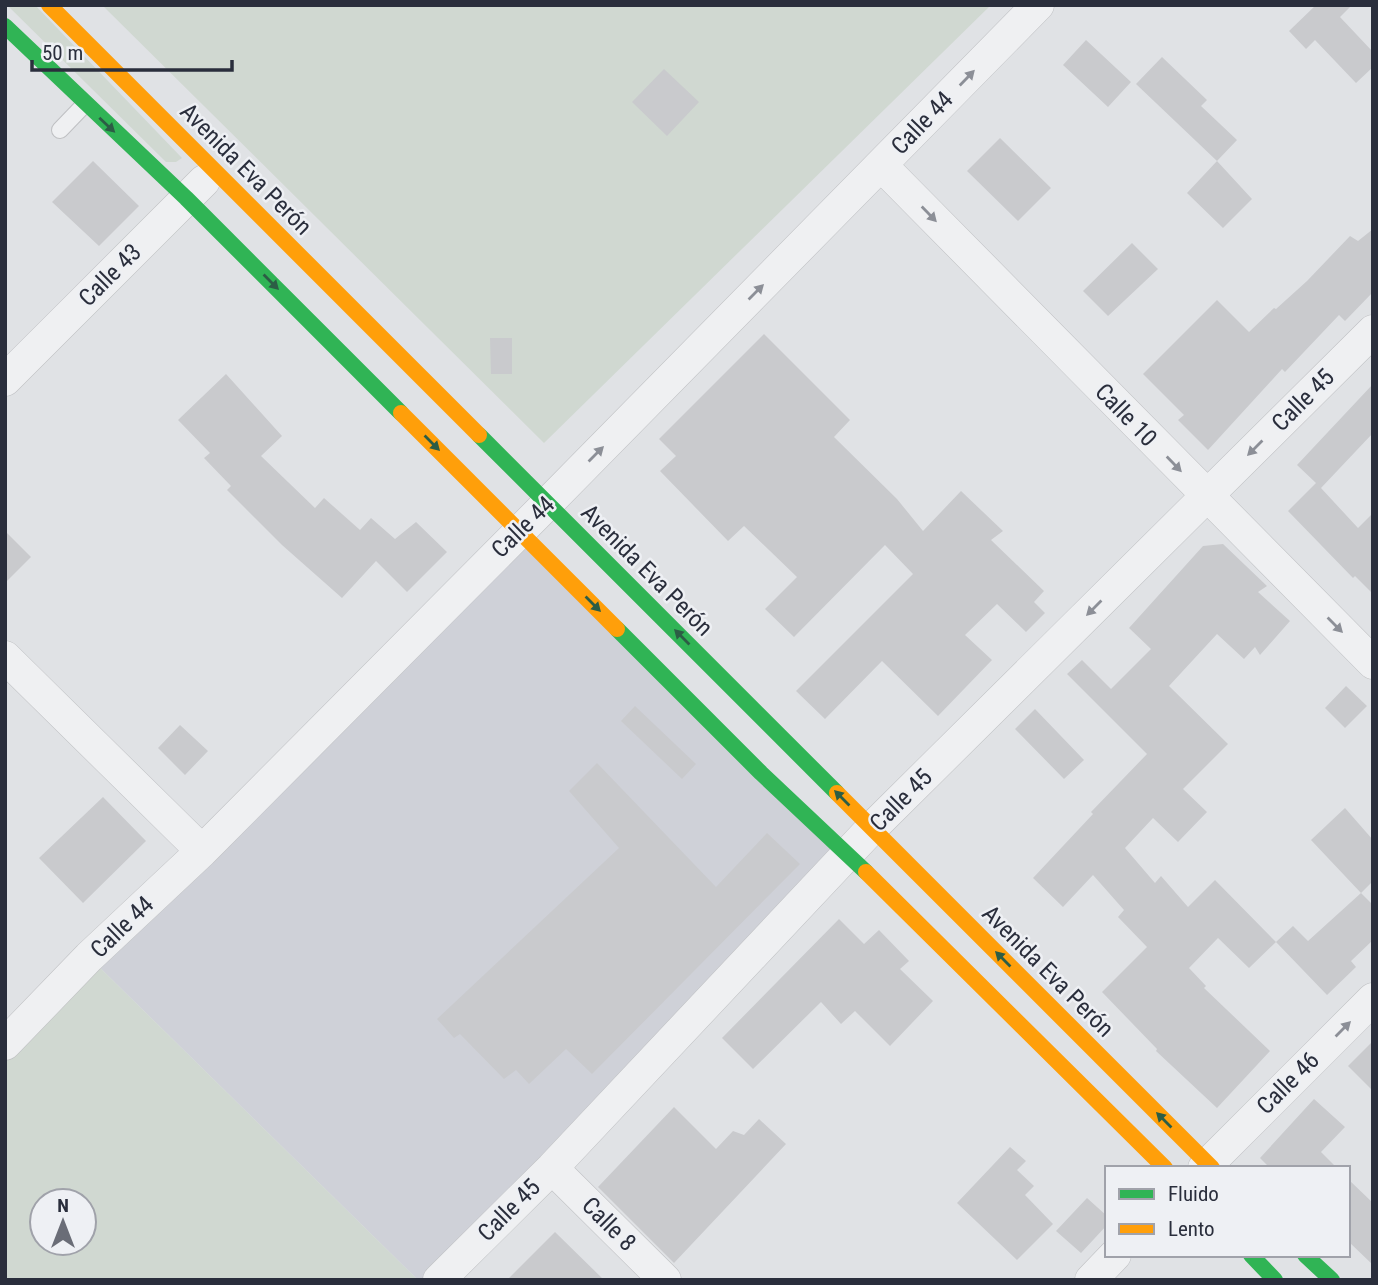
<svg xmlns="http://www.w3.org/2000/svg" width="1378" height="1285" viewBox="0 0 1378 1285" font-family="'Roboto Condensed',sans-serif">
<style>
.built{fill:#cfd1d8}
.green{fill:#d0d8d1;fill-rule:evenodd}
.building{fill:#c9cacd}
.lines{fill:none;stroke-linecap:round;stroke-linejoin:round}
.lane-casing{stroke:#bfc0c3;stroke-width:18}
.street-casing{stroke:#bfc0c3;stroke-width:33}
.lane{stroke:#eff0f2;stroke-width:16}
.street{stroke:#eff0f2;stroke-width:32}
.fast{stroke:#30b455;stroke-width:16}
.slow{stroke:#ff9f0a;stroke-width:16}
.oneway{fill:#8c8f97}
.oneway2{fill:#2c5d45}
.labels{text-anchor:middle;stroke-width:5;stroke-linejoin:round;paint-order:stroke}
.street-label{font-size:24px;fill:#2a2e3c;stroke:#eef0f4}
</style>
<rect width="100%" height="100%" fill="#e0e2e5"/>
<path class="built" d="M 520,529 L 847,854 L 439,1280 L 418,1280 L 89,957 Z"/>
<path class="green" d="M 7,5 L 35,5 L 182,158 L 176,162 L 166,162 Z
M 102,5 L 991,5 L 544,443 Z
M 89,957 L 418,1280 L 5,1280 L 5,1044 ZM 42,1201 L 84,1201 L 84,1243 L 42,1243 Z"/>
<path class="building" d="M 1316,5 L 1352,5 L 1340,17 L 1373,52 L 1373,67 L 1356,83 L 1315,40 L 1306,49 L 1289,31 Z
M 1086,40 L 1131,82 L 1108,107 L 1063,65 Z
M 1162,57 L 1207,100 L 1201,106 L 1237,140 L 1217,161 L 1252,199 L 1223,228 L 1187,193 L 1217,161 L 1136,84 Z
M 664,69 L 699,102 L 667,136 L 632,102 Z
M 1000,138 L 1051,188 L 1018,221 L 967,171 Z
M 93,161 L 139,206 L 99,246 L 52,202 Z
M 1373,229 L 1373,292 L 1345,321 L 1339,315 L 1285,372 L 1282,369 L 1208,450 L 1178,420 L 1184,415 L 1143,374 L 1217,300 L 1249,332 L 1274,308 L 1276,309 L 1307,281 L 1350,236 L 1358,241 Z
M 1132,243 L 1158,269 L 1108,316 L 1083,291 Z
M 764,334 L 850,420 L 834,437 L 897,499 L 923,531 L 961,491 L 1003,531 L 991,540 L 1044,591 L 1034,602 L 1045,613 L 1026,632 L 997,604 L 965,635 L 992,660 L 938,716 L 882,661 L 825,719 L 796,691 L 913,574 L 885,545 L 794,637 L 765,609 L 797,577 L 744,526 L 728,541 L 660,471 L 676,456 L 659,439 Z
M 490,338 L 512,338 L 512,374 L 491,374 Z
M 226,374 L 282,436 L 261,456 L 315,508 L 324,498 L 360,530 L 371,518 L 395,539 L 416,522 L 447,552 L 407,592 L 376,561 L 342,598 L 282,545 L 227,490 L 231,486 L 204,458 L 210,453 L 178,420 Z
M 1373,384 L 1373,433 L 1321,488 L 1358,528 L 1373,513 L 1373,594 L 1355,576 L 1353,578 L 1288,511 L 1316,483 L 1297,465 Z
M 5,531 L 31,557 L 5,583 Z
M 1223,544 L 1267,586 L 1258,592 L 1290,621 L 1260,655 L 1255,647 L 1244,659 L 1217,634 L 1169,686 L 1228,744 L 1183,789 L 1207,812 L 1178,842 L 1153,818 L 1125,848 L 1155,883 L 1161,876 L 1188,907 L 1215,880 L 1276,942 L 1249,968 L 1218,938 L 1189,968 L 1206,986 L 1204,988 L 1270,1051 L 1217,1108 L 1156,1051 L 1157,1049 L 1102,992 L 1147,947 L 1118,917 L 1124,910 L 1093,875 L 1063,907 L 1033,878 L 1093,814 L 1091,812 L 1147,754 L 1067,674 L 1082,660 L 1111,689 L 1151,649 L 1129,628 L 1203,546 Z
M 1346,686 L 1367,706 L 1345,728 L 1325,708 Z
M 635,706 L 696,764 L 682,779 L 621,721 Z
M 1035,709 L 1084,760 L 1064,779 L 1015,729 Z
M 180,725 L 208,751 L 185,775 L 158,748 Z
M 597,763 L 716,887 L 767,833 L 800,864 L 592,1074 L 566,1049 L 529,1084 L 516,1070 L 504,1079 L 460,1034 L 454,1038 L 437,1019 L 619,848 L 569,791 Z
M 103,797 L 146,841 L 83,903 L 39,858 Z
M 1345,808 L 1373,840 L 1373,881 L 1361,893 L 1311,840 Z
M 1361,893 L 1373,905 L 1373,940 L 1351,961 L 1356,967 L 1327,995 L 1276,942 L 1293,926 L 1308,941 Z
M 839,919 L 864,944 L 879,930 L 909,961 L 900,969 L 933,1001 L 890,1046 L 855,1011 L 841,1024 L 821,1002 L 753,1069 L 722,1038 Z
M 1373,1041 L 1373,1091 L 1348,1066 Z
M 1314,1099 L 1345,1127 L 1321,1152 L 1337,1168 L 1270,1168 L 1260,1158 Z
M 674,1107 L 716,1149 L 733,1131 L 744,1135 L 759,1119 L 786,1144 L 674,1263 L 598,1187 Z
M 1010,1147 L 1026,1161 L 1017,1170 L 1034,1186 L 1025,1195 L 1053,1224 L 1017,1260 L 957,1203 Z
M 1348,1179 L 1373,1203 L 1373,1265 L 1348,1241 Z
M 1087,1198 L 1107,1216 L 1107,1225 L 1081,1253 L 1056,1231 Z
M 555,1232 L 604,1280 L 507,1280 Z"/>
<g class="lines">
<g class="lane-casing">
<path id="lane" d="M 60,130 L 85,104"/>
</g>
<g class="street-casing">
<path id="street" d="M 881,165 L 1373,663
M 5,380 L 204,181
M 5,657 L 202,851
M 5,1044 L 89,957 L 202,851 L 548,503 L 1038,5
M 552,1168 L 665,1280
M 1204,1168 L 1373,999
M 439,1280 L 552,1168 L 872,828 L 1373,331
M 1091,1280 L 1115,1255"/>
</g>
<use href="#lane" class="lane"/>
<use href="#street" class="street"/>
<path class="fast" d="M 5,26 L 186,198 L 401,413
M 479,435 L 837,793
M 617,629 L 761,773 L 866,872
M 1251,1255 L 1275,1280
M 1305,1255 L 1332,1280"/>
<path class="slow" d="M 49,5 L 479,435
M 401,413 L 617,629
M 837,793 L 1212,1168
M 866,872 L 1165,1168"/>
</g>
<defs><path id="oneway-solid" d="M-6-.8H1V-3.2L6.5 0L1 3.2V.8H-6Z" transform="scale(1.75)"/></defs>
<g class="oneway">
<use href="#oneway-solid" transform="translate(967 78) rotate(-46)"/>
<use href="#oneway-solid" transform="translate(929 214) rotate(46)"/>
<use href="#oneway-solid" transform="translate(756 292) rotate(-45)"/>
<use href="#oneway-solid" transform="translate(1255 448) rotate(135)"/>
<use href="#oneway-solid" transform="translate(596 454) rotate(-45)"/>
<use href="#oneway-solid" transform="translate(1174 464) rotate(46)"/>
<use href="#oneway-solid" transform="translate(1094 608) rotate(135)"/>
<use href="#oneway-solid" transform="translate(1335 625) rotate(45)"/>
<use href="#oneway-solid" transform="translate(1343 1029) rotate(-45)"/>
</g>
<g class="oneway2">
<use href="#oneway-solid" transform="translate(107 125) rotate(43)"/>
<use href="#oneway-solid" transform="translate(271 282) rotate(45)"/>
<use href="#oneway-solid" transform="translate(432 443) rotate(45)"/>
<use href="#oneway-solid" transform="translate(593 604) rotate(45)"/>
<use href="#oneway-solid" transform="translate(682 637) rotate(-135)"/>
<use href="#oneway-solid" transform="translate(842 798) rotate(-135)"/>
<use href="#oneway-solid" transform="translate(1003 959) rotate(-135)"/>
<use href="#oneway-solid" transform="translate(1164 1120) rotate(-135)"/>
</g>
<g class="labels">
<g class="street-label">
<text transform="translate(922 123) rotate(-46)" y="8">Calle 44</text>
<text transform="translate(246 169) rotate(45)" y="8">Avenida Eva Perón</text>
<text transform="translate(110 275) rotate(-45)" y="8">Calle 43</text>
<text transform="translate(1303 400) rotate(-45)" y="8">Calle 45</text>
<text transform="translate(1126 415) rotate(46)" y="8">Calle 10</text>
<text transform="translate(523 527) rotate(-44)" y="8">Calle 44</text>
<text transform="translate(647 570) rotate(45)" y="8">Avenida Eva Perón</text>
<text transform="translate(901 800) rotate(-45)" y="8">Calle 45</text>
<text transform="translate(122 927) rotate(-44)" y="8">Calle 44</text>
<text transform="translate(1048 971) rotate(45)" y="8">Avenida Eva Perón</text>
<text transform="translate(1288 1083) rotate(-45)" y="8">Calle 46</text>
<text transform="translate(509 1210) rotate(-45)" y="8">Calle 45</text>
<text transform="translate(609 1224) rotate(45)" y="8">Calle 8</text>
</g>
</g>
<rect width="1378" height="1285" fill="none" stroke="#2a2e3c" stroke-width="14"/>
<rect x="1105" y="1166" width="245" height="91" fill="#eef0f4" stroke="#a0a2aa" stroke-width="2"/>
<rect x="1119" y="1189" width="35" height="10" fill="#30b455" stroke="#a0a2aa" stroke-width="2"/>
<text x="1168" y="1201" font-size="21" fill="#2a2e3c">Fluido</text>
<rect x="1119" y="1224" width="35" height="10" fill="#ff9f0a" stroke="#a0a2aa" stroke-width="2"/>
<text x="1168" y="1236" font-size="21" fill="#2a2e3c">Lento</text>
<g transform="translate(63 1222)"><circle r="33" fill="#eef0f4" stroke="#a0a2aa" stroke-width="2"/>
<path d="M0-5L12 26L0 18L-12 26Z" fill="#6a6d77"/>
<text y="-10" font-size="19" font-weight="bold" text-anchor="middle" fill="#2a2e3c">N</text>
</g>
<path d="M32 60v10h200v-10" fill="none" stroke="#2a2e3c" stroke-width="3.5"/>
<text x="42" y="60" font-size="21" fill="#2a2e3c" stroke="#eef0f4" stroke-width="5" paint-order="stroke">50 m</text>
</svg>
